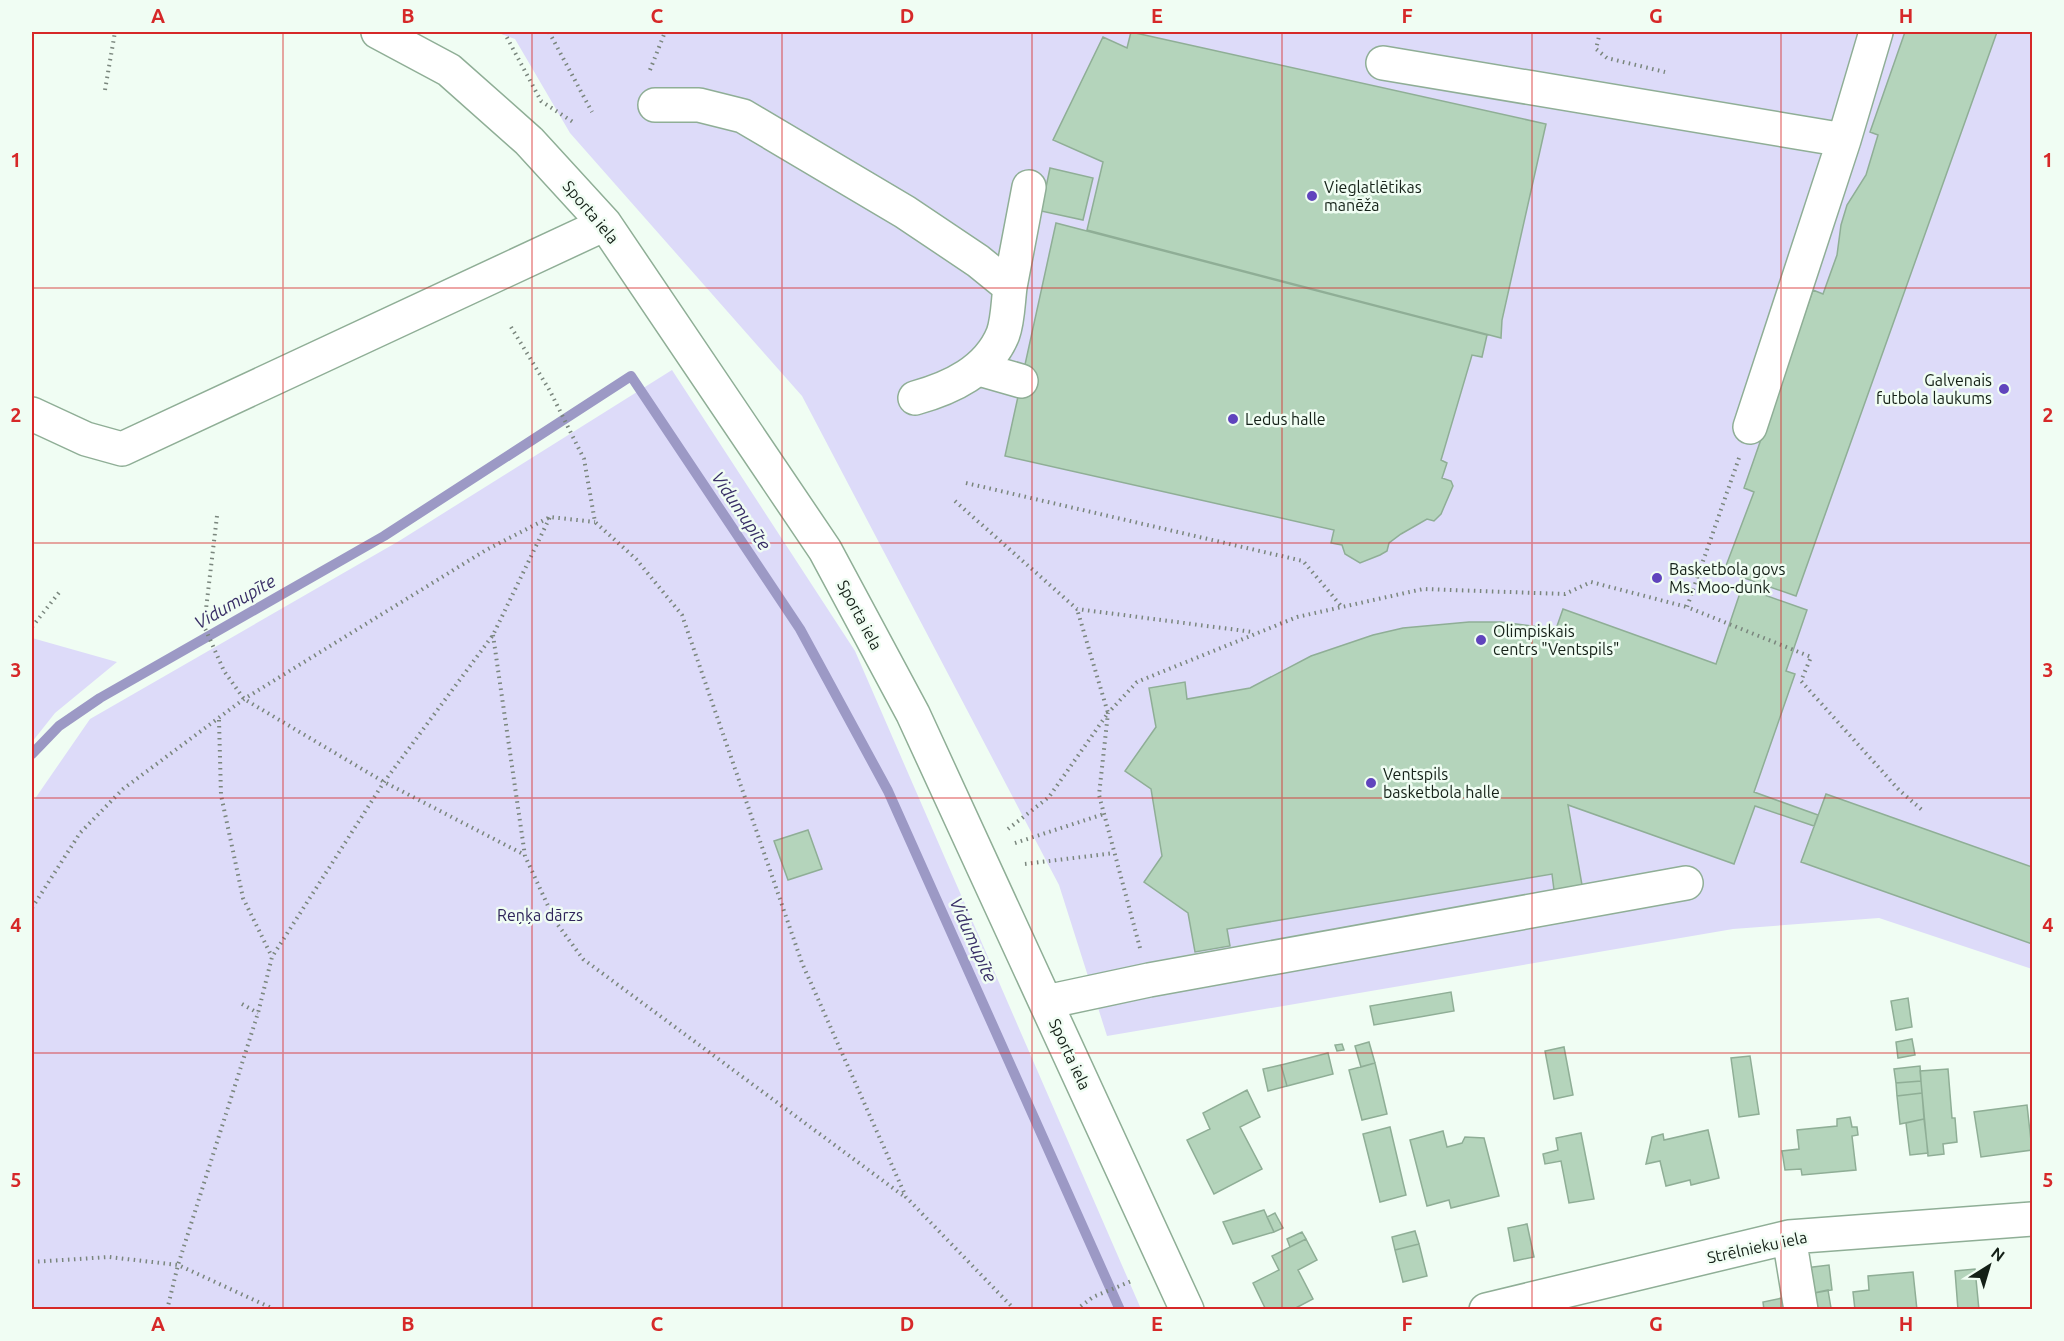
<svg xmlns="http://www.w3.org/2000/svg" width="2064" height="1341" viewBox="0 0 2064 1341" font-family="Ubuntu,sans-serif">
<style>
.green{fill:#dddbf9}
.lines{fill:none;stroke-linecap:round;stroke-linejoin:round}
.stream{stroke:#9c99c5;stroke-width:10}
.building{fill:#b4d4bb;stroke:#8fae96;stroke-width:1.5}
.minor-casing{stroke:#8fae96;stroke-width:36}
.path{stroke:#7a867d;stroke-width:4;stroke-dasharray:1.5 4.5;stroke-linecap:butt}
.minor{stroke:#fff;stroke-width:33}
.grid{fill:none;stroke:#d62828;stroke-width:1.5;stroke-opacity:0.55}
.poi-dot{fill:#6044bd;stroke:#f0fdf3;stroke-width:2}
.labels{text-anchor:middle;stroke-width:5;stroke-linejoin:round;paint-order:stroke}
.poi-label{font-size:16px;fill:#142017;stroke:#f0fdf3;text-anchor:start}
.street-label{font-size:16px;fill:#142017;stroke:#f0fdf3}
.park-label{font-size:16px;fill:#2e245a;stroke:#f0fdf3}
.water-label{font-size:18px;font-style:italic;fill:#382e66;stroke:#f0fdf3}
.neatline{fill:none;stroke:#d62828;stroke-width:2}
.grid-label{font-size:20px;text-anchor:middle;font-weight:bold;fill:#d62828}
</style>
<rect width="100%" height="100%" fill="#f0fdf3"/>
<path class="green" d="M 496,32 L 2032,32 L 2032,969 L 1879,918 L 1733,929 L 1107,1036 L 1059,885 L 802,396 L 570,133 L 515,39 Z
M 672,370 L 855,651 L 1141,1309 L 32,1310 L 32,803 L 90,719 L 399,541 Z
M 32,638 L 117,662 L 55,713 L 32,742 Z"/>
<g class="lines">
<path class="stream" d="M 32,754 L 59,726 L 100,698 L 384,536 L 631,376 L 800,629 L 888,791 L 1120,1310"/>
</g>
<path class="building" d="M 1131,32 L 1546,124 L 1502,320 L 1501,338 L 1087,230 L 1103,162 L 1053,140 L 1103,37 L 1127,48 Z
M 1905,32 L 1997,32 L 1796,596 L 1724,571 L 1754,492 L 1744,488 L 1813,290 L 1823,294 L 1837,255 L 1841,225 L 1847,205 L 1866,175 L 1878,135 L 1870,132 Z
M 1050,168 L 1093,178 L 1083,220 L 1041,211 Z
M 1056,223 L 1487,335 L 1482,357 L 1472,355 L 1441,460 L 1447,463 L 1442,478 L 1451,481 L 1453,486 L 1441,514 L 1434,521 L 1427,519 L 1401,534 L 1389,543 L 1387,551 L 1380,555 L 1360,563 L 1345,554 L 1342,545 L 1331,543 L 1334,530 L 1005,456 Z
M 1742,587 L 1807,610 L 1786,671 L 1795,674 L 1754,792 L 1818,815 L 1814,826 L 1755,806 L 1734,864 L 1568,805 L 1582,885 L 1554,890 L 1552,874 L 1227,929 L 1230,946 L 1195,952 L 1188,913 L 1144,882 L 1162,856 L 1151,789 L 1125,771 L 1156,727 L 1149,688 L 1185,682 L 1187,699 L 1250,688 L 1311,656 L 1373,635 L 1403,628 L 1469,622 L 1501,622 L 1556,629 L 1563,609 L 1716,664 Z
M 1826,794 L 2032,867 L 2032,944 L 1801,862 Z
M 808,830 L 822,869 L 788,880 L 774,841 Z
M 1451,992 L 1454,1011 L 1374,1025 L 1370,1006 Z
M 1908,998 L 1912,1027 L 1896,1030 L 1891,1001 Z
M 1912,1039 L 1915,1055 L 1898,1058 L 1896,1042 Z
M 1369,1042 L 1375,1063 L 1361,1067 L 1355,1046 Z
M 1342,1044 L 1344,1050 L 1337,1051 L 1335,1045 Z
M 1564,1047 L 1573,1095 L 1554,1099 L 1545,1051 Z
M 1328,1053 L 1333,1074 L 1287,1086 L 1281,1065 Z
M 1750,1056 L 1759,1114 L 1739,1117 L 1731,1058 Z
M 1375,1063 L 1387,1114 L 1362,1120 L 1349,1070 Z
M 1281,1065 L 1287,1086 L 1268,1091 L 1263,1069 Z
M 1920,1066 L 1921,1081 L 1896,1083 L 1894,1069 Z
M 1948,1069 L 1952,1118 L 1955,1118 L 1957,1142 L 1943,1144 L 1944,1154 L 1928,1156 L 1920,1071 Z
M 1921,1081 L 1922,1093 L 1897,1096 L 1896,1083 Z
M 1247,1090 L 1260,1117 L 1240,1127 L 1262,1169 L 1214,1194 L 1187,1140 L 1210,1129 L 1203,1113 Z
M 1922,1093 L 1924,1119 L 1900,1124 L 1897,1096 Z
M 2027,1105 L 2032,1150 L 1981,1157 L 1974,1112 Z
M 1850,1117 L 1852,1127 L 1857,1127 L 1858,1135 L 1852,1136 L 1856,1170 L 1802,1175 L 1801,1169 L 1785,1170 L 1782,1151 L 1799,1149 L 1797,1130 L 1837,1126 L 1837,1119 Z
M 1924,1119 L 1928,1153 L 1910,1155 L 1906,1123 Z
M 1390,1127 L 1406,1195 L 1380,1202 L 1363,1134 Z
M 1708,1130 L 1719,1178 L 1691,1185 L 1690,1180 L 1666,1186 L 1660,1161 L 1646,1164 L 1652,1137 L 1663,1134 L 1664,1140 Z
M 1443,1131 L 1447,1147 L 1462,1143 L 1465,1137 L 1484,1138 L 1499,1196 L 1451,1208 L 1449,1200 L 1427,1206 L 1410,1140 Z
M 1581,1133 L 1594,1199 L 1569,1203 L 1561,1161 L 1545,1164 L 1543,1154 L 1558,1150 L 1556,1138 Z
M 1264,1210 L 1274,1232 L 1233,1244 L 1223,1222 Z
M 1275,1213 L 1283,1228 L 1274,1232 L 1267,1217 Z
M 1527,1224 L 1534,1257 L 1514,1261 L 1508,1228 Z
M 1415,1231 L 1419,1244 L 1395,1250 L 1392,1237 Z
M 1302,1232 L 1306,1239 L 1290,1247 L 1287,1239 Z
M 1306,1239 L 1317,1260 L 1298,1270 L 1313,1299 L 1292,1310 L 1266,1310 L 1253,1283 L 1279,1270 L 1272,1256 Z
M 1419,1244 L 1427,1276 L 1403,1282 L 1395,1250 Z
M 1829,1265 L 1832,1290 L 1809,1294 L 1805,1268 Z
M 1975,1269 L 1979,1310 L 1958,1310 L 1955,1271 Z
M 1913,1272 L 1917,1310 L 1855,1310 L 1853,1292 L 1869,1290 L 1868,1276 Z
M 1828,1290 L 1831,1308 L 1811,1310 L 1809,1294 Z
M 1787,1297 L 1789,1310 L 1764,1310 L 1763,1302 Z"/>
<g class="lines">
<g class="minor-casing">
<path id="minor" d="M 378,32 L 449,70 L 529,141 L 605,224 L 825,550 L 913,714 L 1187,1310
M 1383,63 L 1844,140
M 655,105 L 699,105 L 743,116 L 905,212 L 978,261 L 1010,287 C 1008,302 1008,320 1003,334 C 988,371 951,388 915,398
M 1010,287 L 1029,187
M 979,369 L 1021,381
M 32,414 L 86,439 L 122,449 L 605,224
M 1750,427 L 1844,140 L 1876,32
M 1046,1002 L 1149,980 L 1686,883
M 1789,1237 L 1801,1310
M 1486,1310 L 1789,1237 L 2032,1219"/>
</g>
<path class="path" d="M 504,32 L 541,101 L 573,122
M 549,32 L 592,112
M 1600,32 L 1596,49 L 1607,58 L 1665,72
M 650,70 L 665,32
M 105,90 L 115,32
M 511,327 L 550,391 L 584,459 L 595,522 L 636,559 L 682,615 L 802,963 L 906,1197 L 1015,1310
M 1739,458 L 1687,607 L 1811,657 L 1801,681 L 1899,790 L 1922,810
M 966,483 L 1303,561 L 1342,607
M 955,501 L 1077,609 L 1253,632
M 217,516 L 204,626 L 224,671 L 244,699 L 384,782 L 525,855
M 32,627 L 61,590
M 493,635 L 525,856 L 555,921 L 583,959 L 905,1197
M 219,720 L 221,795 L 243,898 L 272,957
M 1008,829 L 1049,797 L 1108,713 L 1077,609
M 1015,843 L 1104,814
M 1025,864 L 1114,853
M 32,908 L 80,833 L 123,789 L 244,699 L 486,550 L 550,517 L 595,522
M 1140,948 L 1099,795 L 1108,713 L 1137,682 L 1297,617 L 1423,589 L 1565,594 L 1591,582 L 1687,607
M 242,1004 L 258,1013
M 32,1262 L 109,1257 L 178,1265 L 276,1310
M 167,1310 L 178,1265 L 258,1013 L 272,957 L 384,782 L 493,635 L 550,517
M 1076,1310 L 1093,1297 L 1134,1280"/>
<use href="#minor" class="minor"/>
</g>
<path class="grid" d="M 283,32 L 283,1310M 532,32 L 532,1310M 782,32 L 782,1310M 1032,32 L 1032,1310M 1282,32 L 1282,1310M 1532,32 L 1532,1310M 1781,32 L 1781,1310M 32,288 L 2032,288M 32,543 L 2032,543M 32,798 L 2032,798M 32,1053 L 2032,1053"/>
<g class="poi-dot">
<circle cx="1312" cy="196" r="6"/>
<circle cx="2004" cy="389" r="6"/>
<circle cx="1233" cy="419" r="6"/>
<circle cx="1657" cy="578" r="6"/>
<circle cx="1481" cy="640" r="6"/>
<circle cx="1371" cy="783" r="6"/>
</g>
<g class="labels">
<g class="poi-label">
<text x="1324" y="193">Vieglatlētikas<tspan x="1324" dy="18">manēža</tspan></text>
<text x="1992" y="386" text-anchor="end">Galvenais<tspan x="1992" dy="18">futbola laukums</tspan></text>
<text x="1245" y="425">Ledus halle</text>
<text x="1669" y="575">Basketbola govs<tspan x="1669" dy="18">Ms. Moo-dunk</tspan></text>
<text x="1493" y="637">Olimpiskais<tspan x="1493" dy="18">centrs "Ventspils"</tspan></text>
<text x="1383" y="780">Ventspils<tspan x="1383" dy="18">basketbola halle</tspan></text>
</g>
<g class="street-label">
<text transform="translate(591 212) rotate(50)" y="6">Sporta iela</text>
<text transform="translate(860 615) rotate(62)" y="6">Sporta iela</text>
<text transform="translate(1070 1054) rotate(65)" y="6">Sporta iela</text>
<text transform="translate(1757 1247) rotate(-12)" y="6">Strēlnieku iela</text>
</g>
<g class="park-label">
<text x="540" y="921">Reņķa dārzs</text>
</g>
<g class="water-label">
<text transform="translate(741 511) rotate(56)" y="6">Vidumupīte</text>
<text transform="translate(235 602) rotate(-30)" y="6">Vidumupīte</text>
<text transform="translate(973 940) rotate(66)" y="6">Vidumupīte</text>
</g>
</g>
<rect width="2064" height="1341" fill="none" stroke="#f0fdf3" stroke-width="66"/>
<g transform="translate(1989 1266) rotate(37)" stroke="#f0fdf3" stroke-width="4.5" paint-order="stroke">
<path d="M0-4.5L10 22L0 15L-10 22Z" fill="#142017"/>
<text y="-9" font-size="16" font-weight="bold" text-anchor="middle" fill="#142017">N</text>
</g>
<rect x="33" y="33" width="1998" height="1275" class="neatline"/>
<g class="grid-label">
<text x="158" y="23">A</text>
<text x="408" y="23">B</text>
<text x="657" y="23">C</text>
<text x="907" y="23">D</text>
<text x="1157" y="23">E</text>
<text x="1407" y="23">F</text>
<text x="1656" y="23">G</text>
<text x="1906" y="23">H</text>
<text x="16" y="167">1</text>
<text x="2048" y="167">1</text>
<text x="16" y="422">2</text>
<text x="2048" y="422">2</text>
<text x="16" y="677">3</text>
<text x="2048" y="677">3</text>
<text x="16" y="932">4</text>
<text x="2048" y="932">4</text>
<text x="16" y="1187">5</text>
<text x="2048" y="1187">5</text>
<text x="158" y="1331">A</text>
<text x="408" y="1331">B</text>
<text x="657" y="1331">C</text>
<text x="907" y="1331">D</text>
<text x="1157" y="1331">E</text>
<text x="1407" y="1331">F</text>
<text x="1656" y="1331">G</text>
<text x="1906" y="1331">H</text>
</g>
</svg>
